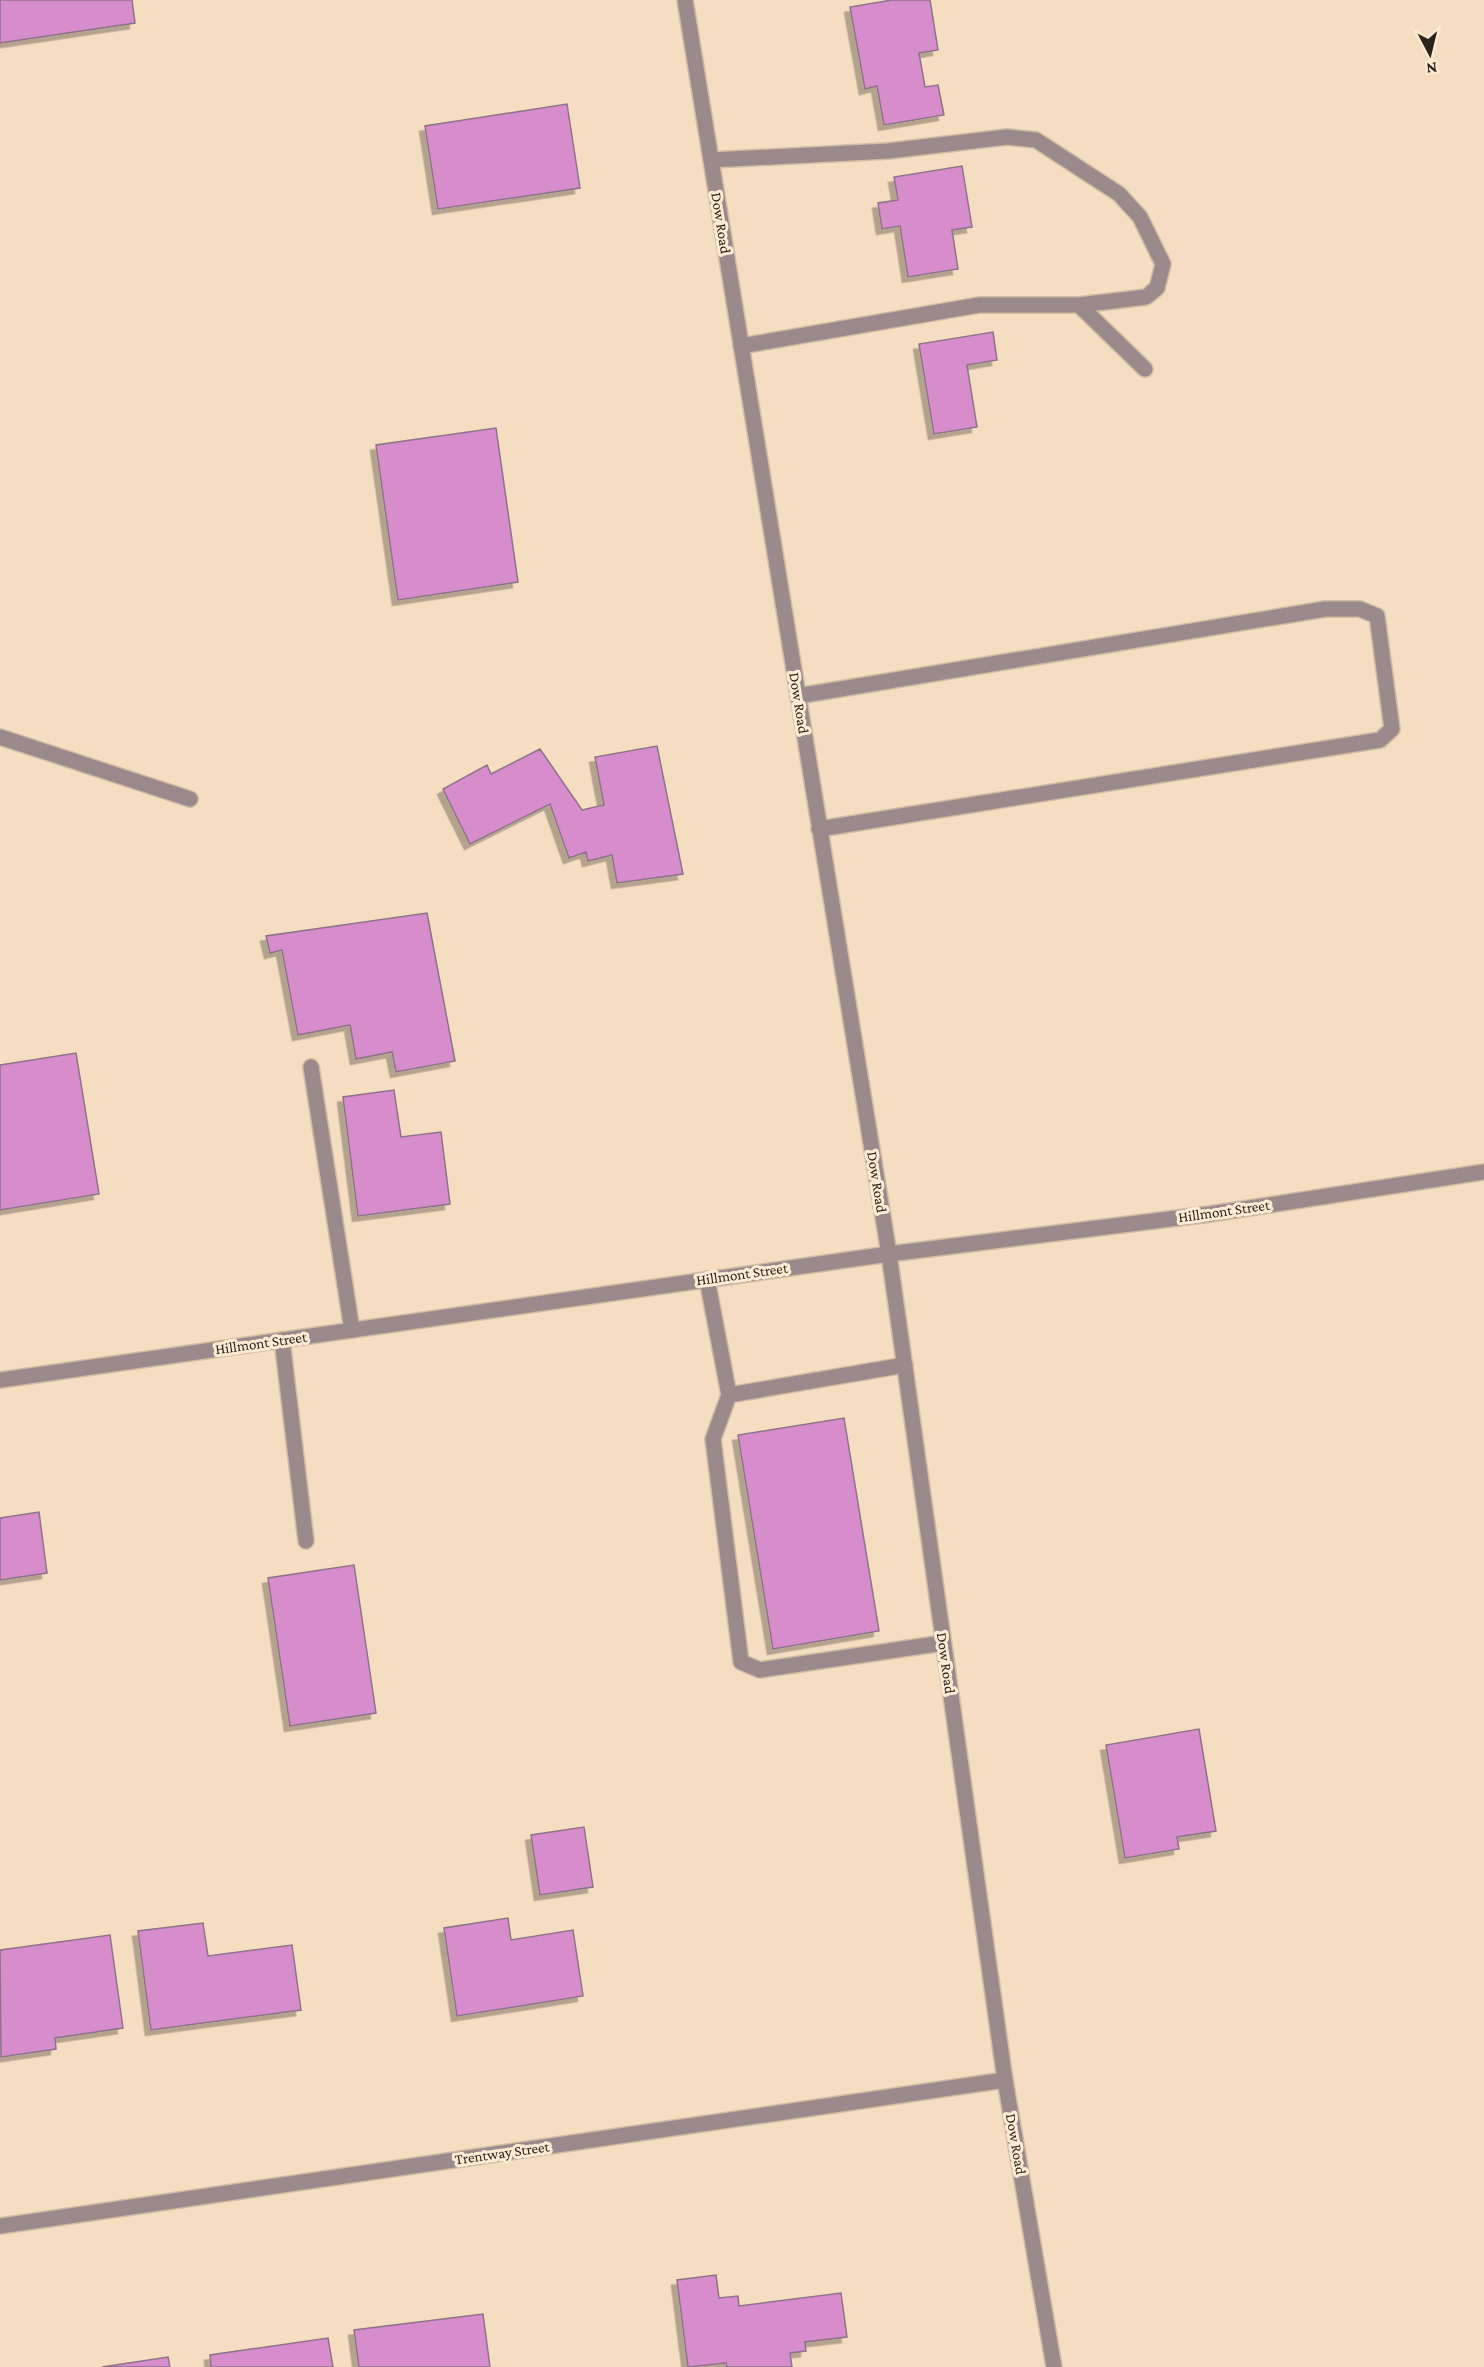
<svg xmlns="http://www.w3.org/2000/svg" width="1484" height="2367" viewBox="0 0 1484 2367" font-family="'Crimson Pro',serif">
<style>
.building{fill:#d78ccb;stroke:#8d7388;stroke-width:1.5;filter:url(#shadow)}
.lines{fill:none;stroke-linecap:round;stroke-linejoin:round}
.service-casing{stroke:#d0bca3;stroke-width:18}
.minor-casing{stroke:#d0bca3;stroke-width:18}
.service{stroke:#9a8a8b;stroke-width:15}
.minor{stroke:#9a8a8b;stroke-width:15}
.labels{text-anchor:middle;stroke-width:6;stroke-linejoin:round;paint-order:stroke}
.street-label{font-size:15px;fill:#2c2419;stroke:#feebd4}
</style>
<defs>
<filter id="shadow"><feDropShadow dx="-5.5" dy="5.5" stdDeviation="0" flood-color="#0004"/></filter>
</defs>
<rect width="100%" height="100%" fill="#f4ddc1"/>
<path class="building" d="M 0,0 L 132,0 L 135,23 L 0,43 Z
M 892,0 L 930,0 L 938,50 L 919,53 L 925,87 L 938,85 L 944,115 L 884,125 L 877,86 L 865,89 L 850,7 Z
M 567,104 L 580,188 L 438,209 L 425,126 Z
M 962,166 L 972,227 L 952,230 L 958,269 L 908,277 L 900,226 L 882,229 L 878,203 L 898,200 L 894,177 Z
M 993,332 L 997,360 L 967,365 L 977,427 L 934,434 L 919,344 Z
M 496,428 L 518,582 L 398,600 L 376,445 Z
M 657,746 L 683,874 L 617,883 L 612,855 L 588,861 L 586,852 L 569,858 L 550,804 L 470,844 L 443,789 L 487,765 L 491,774 L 540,749 L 582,810 L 604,805 L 595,757 Z
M 427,913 L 455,1061 L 396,1072 L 392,1052 L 356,1059 L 350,1025 L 298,1035 L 282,950 L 270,953 L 266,936 Z
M 76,1053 L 99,1194 L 0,1210 L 0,1065 Z
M 394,1090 L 401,1137 L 441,1132 L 450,1204 L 358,1216 L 343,1097 Z
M 844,1418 L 879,1631 L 773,1649 L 738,1435 Z
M 39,1512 L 47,1573 L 0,1580 L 0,1518 Z
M 354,1565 L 376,1713 L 290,1726 L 268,1578 Z
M 1199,1729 L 1216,1831 L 1177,1837 L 1179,1849 L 1125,1858 L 1106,1745 Z
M 584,1827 L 593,1887 L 540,1895 L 531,1835 Z
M 508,1918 L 511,1940 L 573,1930 L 583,1996 L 457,2016 L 444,1928 Z
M 203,1923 L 208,1956 L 292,1945 L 301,2010 L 151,2030 L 138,1931 Z
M 110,1935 L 123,2028 L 55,2038 L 56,2049 L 1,2057 L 0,1950 Z
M 716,2275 L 719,2298 L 738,2296 L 739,2306 L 841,2293 L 847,2337 L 805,2342 L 806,2351 L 790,2353 L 792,2367 L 727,2367 L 726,2363 L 688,2367 L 677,2280 Z
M 483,2314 L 490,2367 L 359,2367 L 354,2330 Z
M 328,2338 L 333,2367 L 211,2367 L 210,2355 Z
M 168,2357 L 170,2367 L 102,2367 Z"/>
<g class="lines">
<g class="service-casing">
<path id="service" d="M 711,160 L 888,151 L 1007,137 L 1036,140 L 1119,194 L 1140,217 L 1163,264 L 1157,288 L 1146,297 L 1079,305 L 979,305 L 741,346
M 1079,305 L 1145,369
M 798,696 L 1325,609 L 1360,609 L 1377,616 L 1392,729 L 1380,740 L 819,829
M 0,737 L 190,799
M 311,1067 L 352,1330
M 707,1279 L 729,1395 L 713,1439 L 741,1662 L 760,1670 L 943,1643
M 282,1340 L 306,1541
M 729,1395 L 905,1365"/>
</g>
<g class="minor-casing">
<path id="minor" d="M 685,0 L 889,1254 L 1005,2080 L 1054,2367
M 0,1380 L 889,1254 L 1210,1214 L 1484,1172
M 0,2226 L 1005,2080"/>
</g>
<use href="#service" class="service"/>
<use href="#minor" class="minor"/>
</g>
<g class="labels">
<g class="street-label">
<text transform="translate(721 223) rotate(81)" y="5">Dow Road</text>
<text transform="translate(799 703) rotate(81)" y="5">Dow Road</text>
<text transform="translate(877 1182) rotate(81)" y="5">Dow Road</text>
<text transform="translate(1224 1211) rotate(-8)" y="5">Hillmont Street</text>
<text transform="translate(742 1274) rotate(-8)" y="5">Hillmont Street</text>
<text transform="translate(261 1343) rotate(-8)" y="5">Hillmont Street</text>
<text transform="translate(946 1663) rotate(82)" y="5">Dow Road</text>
<text transform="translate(1016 2144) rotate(80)" y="5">Dow Road</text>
<text transform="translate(502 2153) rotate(-8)" y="5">Trentway Street</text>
</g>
</g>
<g transform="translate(1430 54) rotate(173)" stroke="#feebd4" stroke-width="4.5" paint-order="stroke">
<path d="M0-4.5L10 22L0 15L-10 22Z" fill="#2c2419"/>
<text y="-9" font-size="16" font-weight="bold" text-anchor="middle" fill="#2c2419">N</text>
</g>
</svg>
